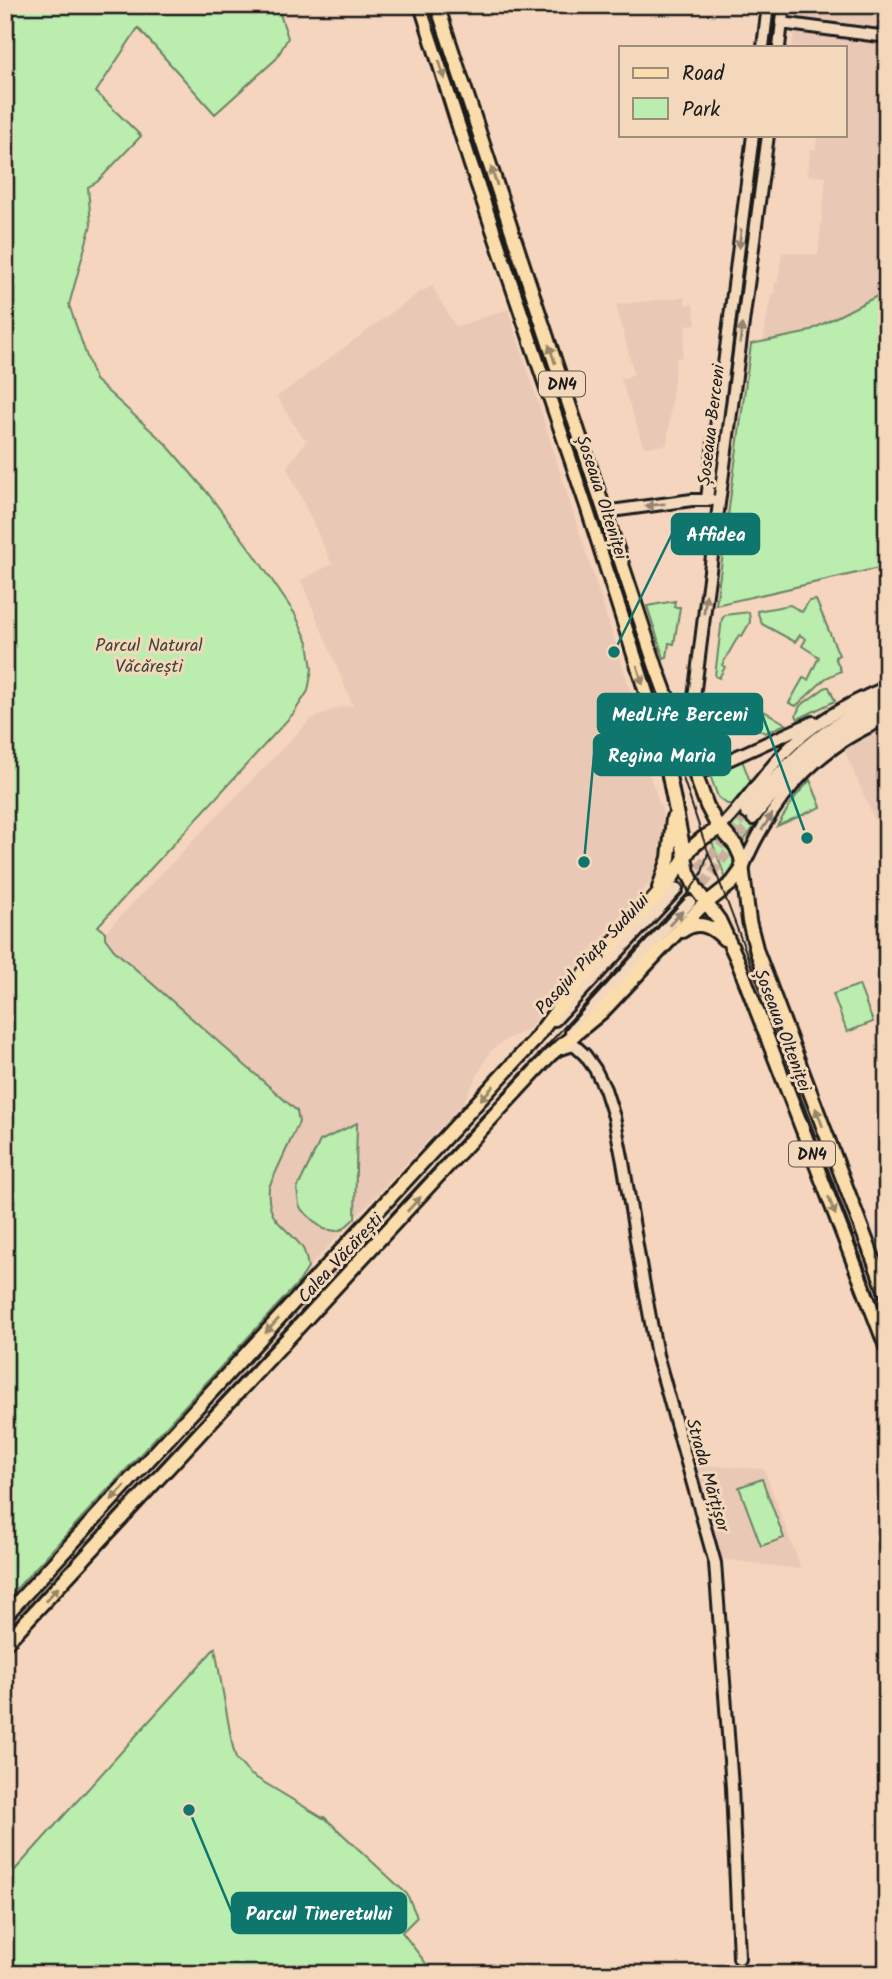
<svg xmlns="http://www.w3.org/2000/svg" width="892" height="1979" viewBox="0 0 892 1979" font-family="Kalam,sans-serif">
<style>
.built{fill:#eac8b6}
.green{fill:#baedae;stroke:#6b8465;stroke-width:2}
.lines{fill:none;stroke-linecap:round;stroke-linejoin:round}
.secondary-tunnel{stroke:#cab09d;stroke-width:10;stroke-dasharray:10 5;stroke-linecap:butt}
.secondary-casing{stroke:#1c1c1c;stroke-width:16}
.primary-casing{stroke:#1c1c1c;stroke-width:18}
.secondary{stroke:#f4d8bb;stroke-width:10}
.primary{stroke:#fbddab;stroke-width:12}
.tram{stroke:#1c1c1c;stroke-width:2}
.oneway{fill:#97866b}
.oneway2{fill:#938373}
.labels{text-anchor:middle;stroke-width:6;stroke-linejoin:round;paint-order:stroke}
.shield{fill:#f4d8bb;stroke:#5d544c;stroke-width:2}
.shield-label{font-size:16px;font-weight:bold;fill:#1c1c1c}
.street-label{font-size:18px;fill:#1c1c1c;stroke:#f4d8bb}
.park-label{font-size:18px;fill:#3c4639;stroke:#f4d8bb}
.leader{fill:none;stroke:#0f766e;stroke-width:2.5}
.callout-dot{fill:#0f766e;stroke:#f4d8bb;stroke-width:2.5}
.callout{fill:#0f766e;stroke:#0f766e;stroke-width:2.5}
.callout-label{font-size:19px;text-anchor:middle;font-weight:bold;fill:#fff}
</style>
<rect width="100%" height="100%" fill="#f5d5bd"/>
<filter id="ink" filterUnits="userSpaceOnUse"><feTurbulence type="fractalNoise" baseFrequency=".0143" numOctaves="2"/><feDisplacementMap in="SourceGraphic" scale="14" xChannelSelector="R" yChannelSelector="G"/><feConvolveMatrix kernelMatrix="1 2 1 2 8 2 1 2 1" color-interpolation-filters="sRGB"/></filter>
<g filter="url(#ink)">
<path class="built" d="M 797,5 L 887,5 L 887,34 L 795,21 Z
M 795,25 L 887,37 L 887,291 L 805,333 L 763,342 L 771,294 L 774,294 L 775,283 L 778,282 L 782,252 L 818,255 L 826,177 L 807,175 L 810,149 L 816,149 L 817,135 L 845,135 L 845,47 L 792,47 Z
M 432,286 L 456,327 L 508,309 L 642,727 L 650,777 L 662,810 L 665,851 L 662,869 L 558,988 L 528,1030 L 507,1039 L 490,1051 L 463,1103 L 308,1268 L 303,1248 L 274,1219 L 269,1206 L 268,1196 L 269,1187 L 299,1122 L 297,1111 L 114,950 L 105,938 L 105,932 L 311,719 L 340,707 L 353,706 L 301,580 L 332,564 L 287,467 L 307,440 L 297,430 L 277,397 L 417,294 Z
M 684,297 L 686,305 L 693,304 L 696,324 L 686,325 L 682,357 L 676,358 L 667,445 L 646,447 L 643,445 L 621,379 L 634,374 L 616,305 Z
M 887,725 L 887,849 L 844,749 L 866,735 Z
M 695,1465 L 764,1469 L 801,1569 L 721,1559 Z"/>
<path class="green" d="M 5,5 L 277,5 L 288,38 L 276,59 L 215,114 L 138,28 L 96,92 L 141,136 L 97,182 L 88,187 L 91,225 L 69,305 L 95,380 L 166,444 L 206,491 L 254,554 L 295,614 L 308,642 L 312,669 L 308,691 L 293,714 L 98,926 L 105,932 L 105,938 L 114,950 L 297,1111 L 299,1122 L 269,1187 C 266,1223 284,1223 302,1247 C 306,1253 307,1261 308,1268 L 299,1282 L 5,1601 Z
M 887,291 L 887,587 L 879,568 L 716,605 L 751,344 L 805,333 Z
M 816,600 L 839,655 L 835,657 L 841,671 L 826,678 L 796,706 L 789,703 L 803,678 L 808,680 L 819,657 L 802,646 L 806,639 L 800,635 L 795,642 L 762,624 L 757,611 L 790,605 L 802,612 L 809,601 Z
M 675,601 L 674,607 L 680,607 L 674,644 L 669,643 L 667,657 L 664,658 L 647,606 Z
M 749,612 L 750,622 L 742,636 L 739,635 L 722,665 L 725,667 L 719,678 L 715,676 L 722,619 L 725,615 Z
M 826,687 L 829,687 L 835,701 L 798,719 L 796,715 L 800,706 Z
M 764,711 L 786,724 L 765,733 L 755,727 Z
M 742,760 L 751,784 L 735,804 L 727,804 L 718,797 L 710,775 Z
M 810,780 L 821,807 L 777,826 L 796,796 Z
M 738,814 L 754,827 L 742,843 L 727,826 Z
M 711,839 C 735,843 739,861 726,879 Z
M 859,985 L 873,1022 L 847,1032 L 833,994 Z
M 357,1123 L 355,1218 L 343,1229 L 336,1231 L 324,1229 L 317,1224 L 302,1210 L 299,1205 L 297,1189 L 320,1141 Z
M 762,1479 L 784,1538 L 761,1546 L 739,1487 Z
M 215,1648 L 232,1743 L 236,1759 L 250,1774 L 323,1818 L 324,1817 L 407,1894 L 417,1917 L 402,1932 L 434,1974 L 5,1974 L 5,1881 Z"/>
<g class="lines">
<path class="secondary-tunnel" d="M 677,889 L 719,847 L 746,813
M 694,897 L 753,819"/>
<g class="secondary-casing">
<path id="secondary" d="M 781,23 L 887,37
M 763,47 L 768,5
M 779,47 L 784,5
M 707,499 L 753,135
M 604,512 L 692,500 L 712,500
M 690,755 L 691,721 L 706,601 L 768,135
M 695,775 L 813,722
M 746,813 C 789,759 822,725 887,697
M 753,819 C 794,767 826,735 887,707
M 720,828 C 743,805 761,777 783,754 C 812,723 848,703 887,687
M 743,868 C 762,820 796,773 839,744 C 854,733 870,726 887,718
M 555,1020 L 677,889
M 571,1032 L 690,902
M 560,1049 L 574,1045 L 585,1055 L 595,1069 L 605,1089 L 614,1117 L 623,1162 L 641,1269 L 657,1355 L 715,1563 L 732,1787 L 739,1958"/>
</g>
<g class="primary-casing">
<path id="primary" d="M 421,5 L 470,162 L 588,509 L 648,699 L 668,771 L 688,872 L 696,889 L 719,920 L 737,959 L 887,1349
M 437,5 L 656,667 L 707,806 L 716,823 L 736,846 L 741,857 L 749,921 L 757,952 L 887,1295
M 659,888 L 669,858 L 673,818
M 682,931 C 698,920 711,925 724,939
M 5,1616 L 533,1042 L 576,984 L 670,881 L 691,848 L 703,838 L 720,828
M 5,1644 L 550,1055 L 603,1011 L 700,908 L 732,883 L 743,868"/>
</g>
<use href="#secondary" class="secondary"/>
<use href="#primary" class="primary"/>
<path class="tram" d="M 426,5 L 703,838 L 887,1326
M 5,1632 L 689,892 L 702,873 L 708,853"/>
</g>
<defs><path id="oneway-solid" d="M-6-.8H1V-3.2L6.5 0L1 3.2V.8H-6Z" transform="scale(1.75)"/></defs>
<g class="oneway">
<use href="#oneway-solid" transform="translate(442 70) rotate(73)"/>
<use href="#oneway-solid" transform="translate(494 176) rotate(-108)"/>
<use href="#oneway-solid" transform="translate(552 354) rotate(-108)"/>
<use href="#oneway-solid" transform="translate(640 675) rotate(73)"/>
<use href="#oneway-solid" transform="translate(487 1093) rotate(133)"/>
<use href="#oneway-solid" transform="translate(819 1117) rotate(-111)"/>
<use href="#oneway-solid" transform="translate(414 1204) rotate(-47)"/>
<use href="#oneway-solid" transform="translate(832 1206) rotate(69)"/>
<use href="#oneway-solid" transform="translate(272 1326) rotate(133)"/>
<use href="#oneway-solid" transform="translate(118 1493) rotate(133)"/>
<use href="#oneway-solid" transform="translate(52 1594) rotate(-47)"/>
</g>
<g class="oneway2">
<use href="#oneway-solid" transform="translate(740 239) rotate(97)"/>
<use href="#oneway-solid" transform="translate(741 334) rotate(-83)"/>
<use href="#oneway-solid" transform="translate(655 505) rotate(173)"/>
<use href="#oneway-solid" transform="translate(705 604) rotate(-83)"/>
<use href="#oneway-solid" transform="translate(767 822) rotate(-57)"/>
<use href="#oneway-solid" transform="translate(676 918) rotate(-47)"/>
</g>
</g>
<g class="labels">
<g class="shield">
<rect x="539" y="371.5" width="46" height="25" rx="5"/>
<rect x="789" y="1141.5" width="46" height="25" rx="5"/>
</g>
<g class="shield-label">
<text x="562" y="390">DN4</text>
<text x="812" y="1160">DN4</text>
</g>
<g class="street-label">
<text transform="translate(711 425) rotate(-83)" y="6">Șoseaua Berceni</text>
<text transform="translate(602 497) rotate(72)" y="6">Șoseaua Olteniței</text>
<text transform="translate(592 954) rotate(-47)" y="6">Pasajul Piața Sudului</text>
<text transform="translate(783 1030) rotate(69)" y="6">Șoseaua Olteniței</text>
<text transform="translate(340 1258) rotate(-47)" y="6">Calea Văcărești</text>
<text transform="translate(708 1475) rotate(74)" y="6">Strada Mărțișor</text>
</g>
<g class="park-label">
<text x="149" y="651">Parcul Natural<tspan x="149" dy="21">Văcărești</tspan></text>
</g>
</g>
<path class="leader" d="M614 652L672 534M807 838L762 714M584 862L594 755M189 1810L232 1913"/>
<g class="callout-dot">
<circle cx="614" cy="652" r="7"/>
<circle cx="807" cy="838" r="7"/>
<circle cx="584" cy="862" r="7"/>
<circle cx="189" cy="1810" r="7"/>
</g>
<g class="callout">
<rect x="672" y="514" width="87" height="40" rx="7"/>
<rect x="598" y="694" width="164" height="40" rx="7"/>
<rect x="594" y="735" width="136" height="40" rx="7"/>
<rect x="232" y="1893" width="174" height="40" rx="7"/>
</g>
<g class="callout-label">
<text x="716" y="541">Affidea</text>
<text x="680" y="721">MedLife Berceni</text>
<text x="662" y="762">Regina Maria</text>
<text x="319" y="1920">Parcul Tineretului</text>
</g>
<rect width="892" height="1979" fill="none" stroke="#f4d8bb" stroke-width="28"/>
<rect x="14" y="14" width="864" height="1951" fill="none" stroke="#1c1c1c" stroke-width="2.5" filter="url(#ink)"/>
<rect x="619" y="46" width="228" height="91" fill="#f4d8bb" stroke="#9e8d7b" stroke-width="2"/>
<rect x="633" y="68" width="35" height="10" fill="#fbddab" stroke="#9e8d7b" stroke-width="2"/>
<text x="682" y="80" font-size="21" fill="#1c1c1c">Road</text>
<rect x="633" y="98" width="35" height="21" fill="#baedae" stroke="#9e8d7b" stroke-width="2"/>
<text x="682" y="116" font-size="21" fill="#1c1c1c">Park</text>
</svg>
